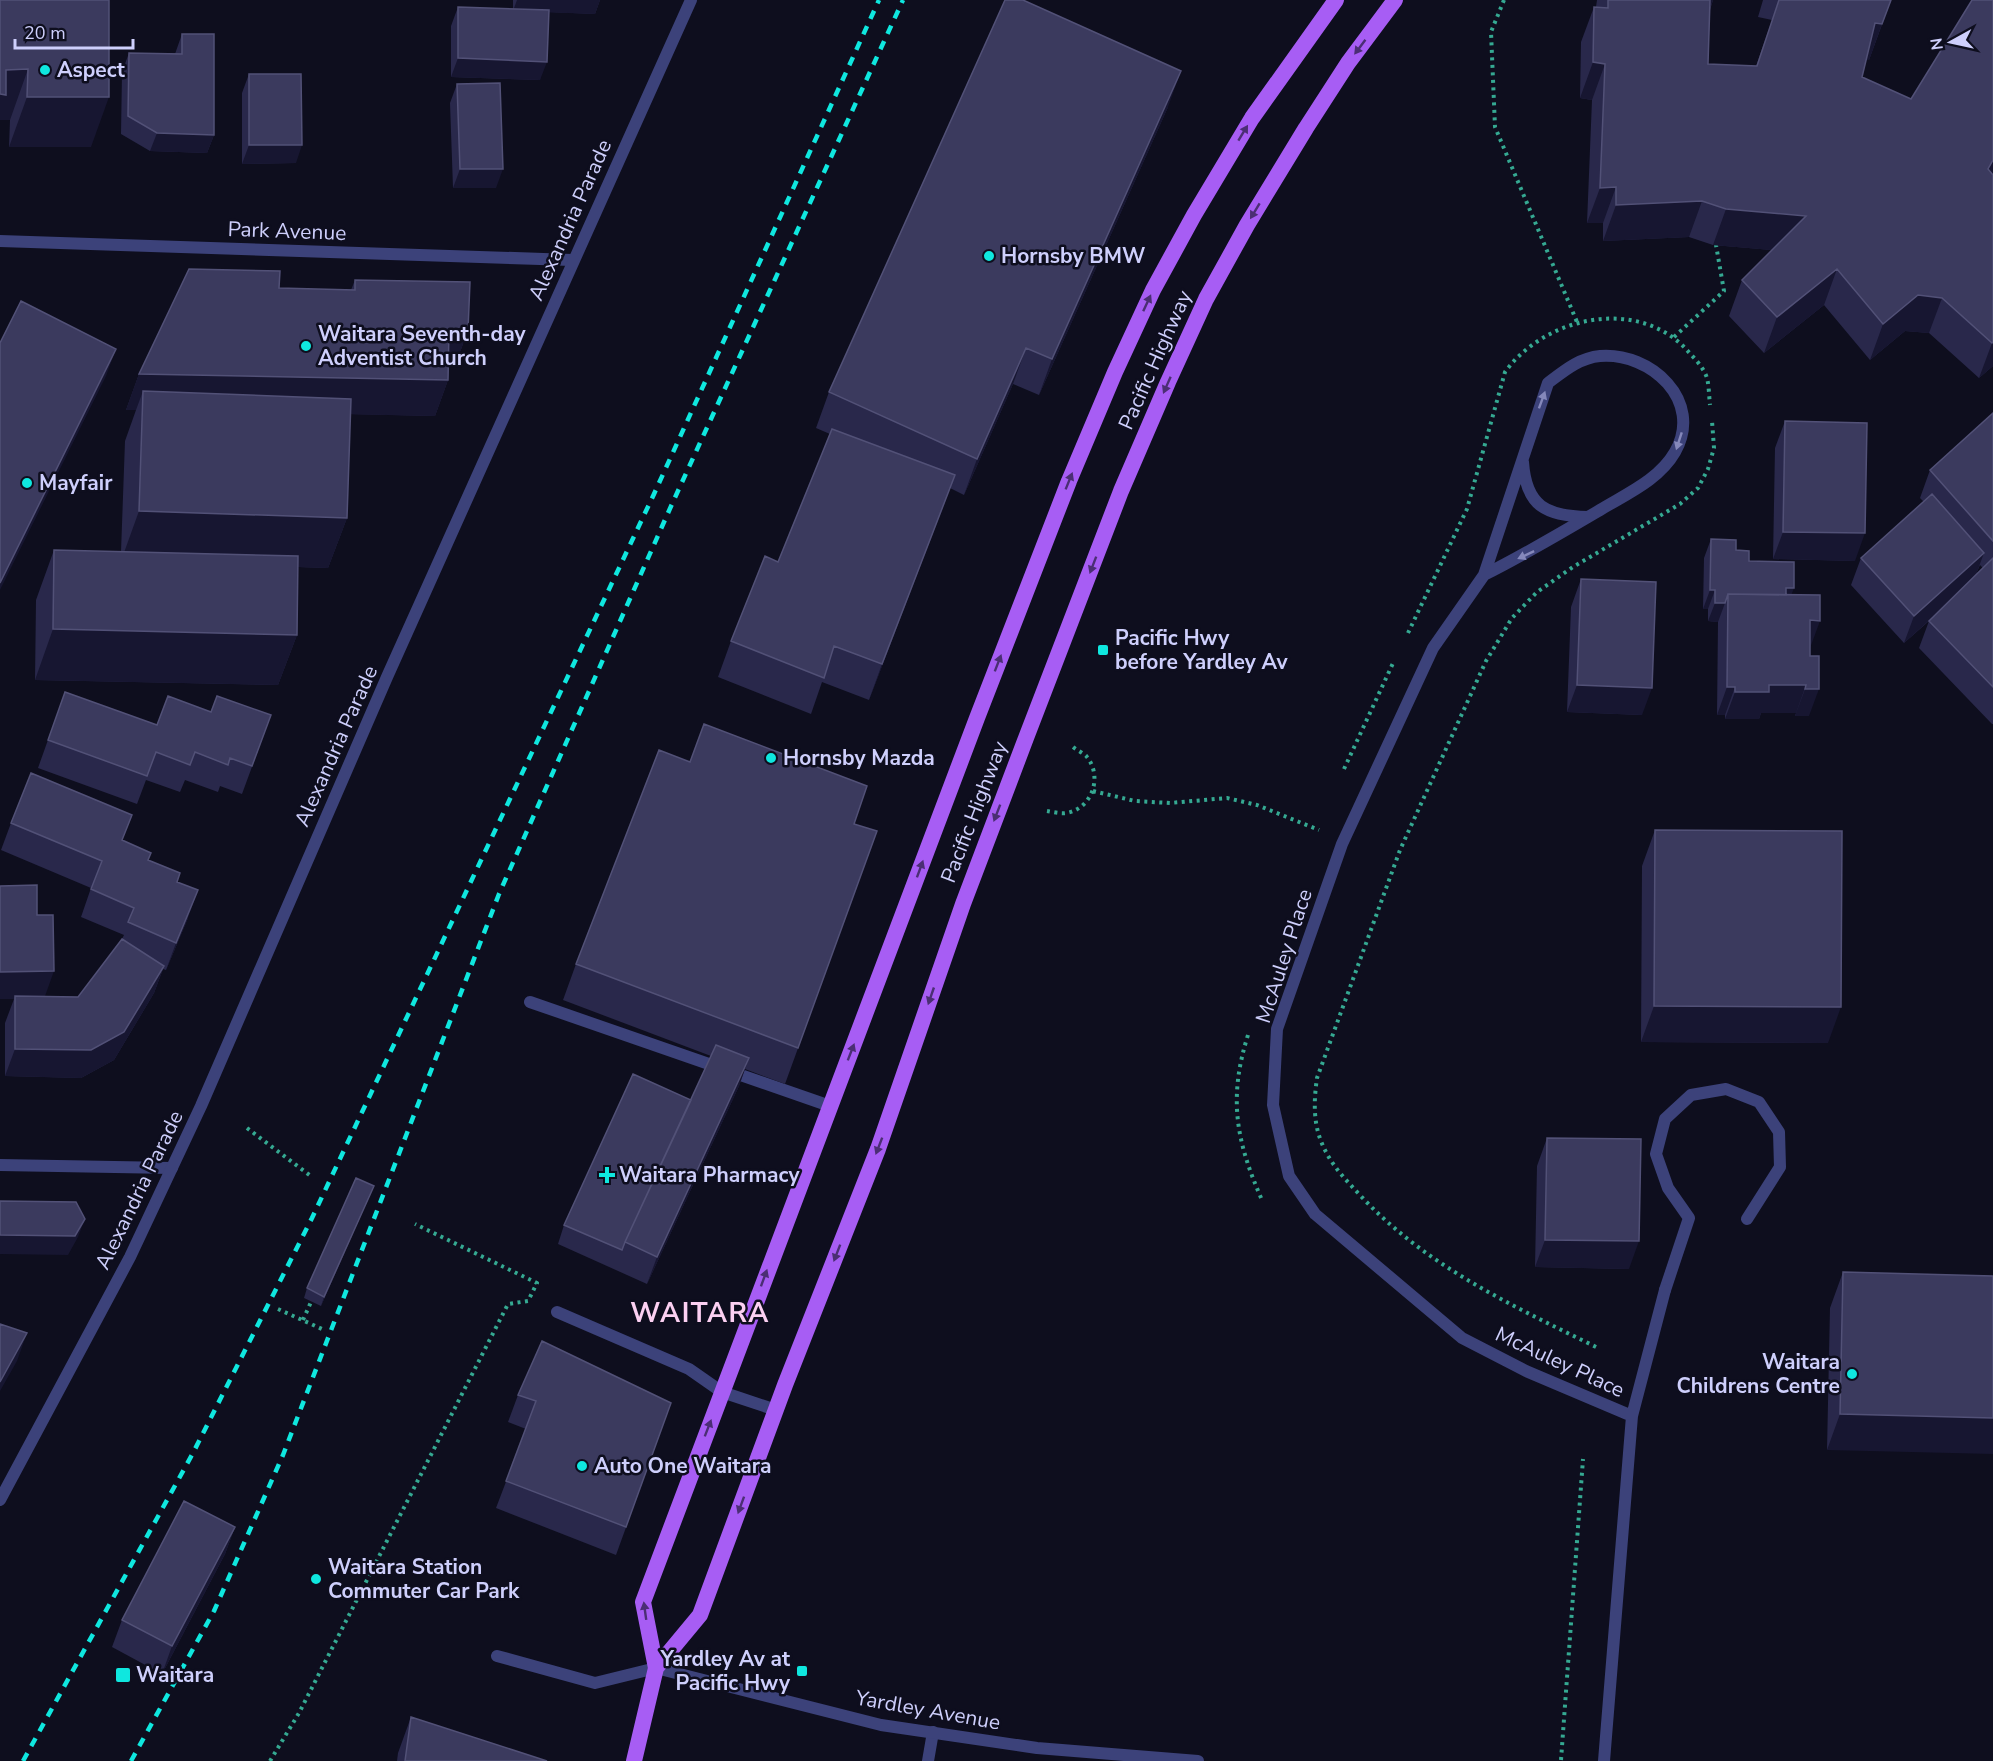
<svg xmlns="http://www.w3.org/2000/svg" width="1993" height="1761" viewBox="0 0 1993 1761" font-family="'Nunito Sans',sans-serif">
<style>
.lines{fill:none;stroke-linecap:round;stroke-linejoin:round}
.path{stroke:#35a992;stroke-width:4;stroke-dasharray:3 4.5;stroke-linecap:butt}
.service{stroke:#3c427a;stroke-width:12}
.minor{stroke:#3c427a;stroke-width:12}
.tertiary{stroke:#3c427a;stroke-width:12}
.primary{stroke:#a75df4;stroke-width:16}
.rail{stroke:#0fe7df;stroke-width:4.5;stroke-dasharray:9 8;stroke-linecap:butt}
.wall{fill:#29284b;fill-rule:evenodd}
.shaded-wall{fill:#171631}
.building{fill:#3b3a5e;stroke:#525177;stroke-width:1.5}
.oneway{fill:#4b2e74}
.oneway2{fill:#8588bb}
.poi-dot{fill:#0fe7df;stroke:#0e0e1e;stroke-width:2}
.labels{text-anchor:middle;stroke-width:5;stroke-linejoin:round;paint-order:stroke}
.poi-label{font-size:21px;font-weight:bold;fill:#cecffc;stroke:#0e0e1e;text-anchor:start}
.street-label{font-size:21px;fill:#cecffc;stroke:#0e0e1e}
.district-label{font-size:27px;font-weight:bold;letter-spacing:1.5px;fill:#fcd0f2;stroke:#0e0e1e}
</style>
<rect width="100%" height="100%" fill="#0e0e1e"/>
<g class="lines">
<path class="path" d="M 1504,0 L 1491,32 L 1495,127 L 1577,322
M 1674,337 L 1724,291 L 1716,245
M 1408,633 L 1467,509 L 1505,372 C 1545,317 1635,297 1685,348 C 1693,357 1703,366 1707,378 C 1709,386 1709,396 1710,405
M 1344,769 L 1394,661
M 1093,791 L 1135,801 L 1170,803 L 1227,798 L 1257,805 L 1319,830
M 1047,811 C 1053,812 1061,814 1066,813 C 1092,809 1103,777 1087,757 C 1084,753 1076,750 1072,746
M 1248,1035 C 1228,1098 1236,1141 1262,1200
M 247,1128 L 312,1177
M 278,1309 L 322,1329
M 303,1320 L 311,1302
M 1596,1347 C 1509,1304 1424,1265 1358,1193 C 1343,1177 1329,1162 1321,1141 C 1313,1121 1314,1099 1317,1078 L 1400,850 L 1486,661 L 1512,618 L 1537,592 L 1573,567 L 1680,504 L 1698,488 L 1708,469 L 1714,448 L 1712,421
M 1561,1760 L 1583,1459
M 270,1761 L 299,1713 L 508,1304 L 528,1301 L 537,1283 L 415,1224"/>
<path class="service" d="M 530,1002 L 830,1106
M 1665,1290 L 1689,1218 L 1668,1188 L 1656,1154 L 1665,1119 L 1691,1095 L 1726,1089 L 1759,1102 L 1779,1132 L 1780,1167 L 1747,1219
M 497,1656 L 595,1683 L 656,1668
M 928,1761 L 933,1732"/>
<path class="minor" d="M 0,241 L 572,260
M 1523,462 C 1526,507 1547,516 1588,517
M 1484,575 C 1524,555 1561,533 1600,510 C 1626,494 1659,480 1675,452 C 1704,401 1651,352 1600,356 C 1579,358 1564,371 1548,383 L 1484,575 L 1433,648 L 1342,844 L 1277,1029 L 1273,1105 L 1289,1176 L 1315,1214 L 1462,1338 L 1526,1371 L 1632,1416
M 0,1165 L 172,1168
M 557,1312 L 689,1369 L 722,1392 L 776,1410
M 656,1668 L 881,1725 L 1037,1748 L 1198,1761
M 1604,1761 L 1632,1416 L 1665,1290"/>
<path class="tertiary" d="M 0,1500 L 130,1257 L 201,1106 L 387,677 L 691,0"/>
<path class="primary" d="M 656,1668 L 700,1615 L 785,1385 L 878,1149 L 963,904 L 1026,738 L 1121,491 L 1168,382 L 1206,299 L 1247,225 L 1306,128 L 1348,63 L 1395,0
M 634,1761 L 656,1668 L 643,1602 L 977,718 L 1069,481 L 1115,372 L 1153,290 L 1194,215 L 1252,118 L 1336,0"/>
<path class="rail" d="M 23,1761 L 193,1453 L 312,1218 L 654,494 L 879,0
M 131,1761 L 214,1611 L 283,1455 L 499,894 L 672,504 L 903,0"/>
</g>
<path class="wall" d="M 0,0 L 91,147 L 9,147 L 10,120 L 0,120 Z
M 513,0 L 600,0 L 595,14 L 549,12 L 540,80 L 451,77 L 451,26 L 458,7 L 513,9 Z
M 1597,0 L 1713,0 L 1710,10 L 1708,64 L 1756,66 L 1772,20 L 1758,17 L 1763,0 L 1891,0 L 1869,60 L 1866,59 L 1862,77 L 1911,99 L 1993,0 L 1993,366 L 1979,378 L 1929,333 L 1905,331 L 1870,360 L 1824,305 L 1764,353 L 1729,316 L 1742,280 L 1772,250 L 1713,245 L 1689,237 L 1603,241 L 1603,223 L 1587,223 L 1592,100 L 1580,98 L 1581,42 L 1594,7 L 1596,7 Z
M 182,34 L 214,135 L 207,153 L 150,151 L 121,134 L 122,72 L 129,53 L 175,54 Z
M 249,74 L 296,163 L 242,164 L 242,93 Z
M 457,84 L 496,188 L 453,188 L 450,103 Z
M 1168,107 L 1039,395 L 1013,384 L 964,495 L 950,488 L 869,700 L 822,682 L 811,714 L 718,677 L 731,641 L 778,562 L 830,434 L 816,428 L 829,392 Z
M 355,280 L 468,330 L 455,366 L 449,366 L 448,380 L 435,416 L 350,414 L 347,518 L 328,568 L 298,567 L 297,635 L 278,685 L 35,680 L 36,600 L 54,550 L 121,552 L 125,441 L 136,410 L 126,410 L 139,374 L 279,288 L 351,290 Z
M 1993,413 L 1993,724 L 1992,724 L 1919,648 L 1929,621 L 1904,643 L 1851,585 L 1861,558 L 1924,502 L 1920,498 L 1930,470 ZM 1980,565 L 1983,568 L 1976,574 Z
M 1785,421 L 1855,561 L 1773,559 L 1775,448 Z
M 1711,539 L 1736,550 L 1792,595 L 1810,647 L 1809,716 L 1795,716 L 1796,713 L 1761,713 L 1759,719 L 1725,719 L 1725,715 L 1717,715 L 1718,622 L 1708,621 L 1708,609 L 1703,609 L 1704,558 Z
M 1581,579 L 1642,715 L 1567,712 L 1571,607 Z
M 65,692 L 157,725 L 211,712 L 271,715 L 242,794 L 220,786 L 218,792 L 185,780 L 180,792 L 146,780 L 137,804 L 38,768 Z
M 690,762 L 854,824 L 877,831 L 785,1084 L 745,1069 L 739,1086 L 647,1284 L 558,1244 L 564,1225 L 691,1100 L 711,1056 L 563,1000 L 576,964 Z
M 11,823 L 123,841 L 177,882 L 188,918 L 166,970 L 163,969 L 154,993 L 114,1060 L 81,1078 L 5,1076 L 5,1023 L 14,999 L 0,999 L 37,915 L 44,996 L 78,997 L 122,939 L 124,935 L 81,917 L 91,888 L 1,850 Z
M 1655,830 L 1828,1043 L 1641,1042 L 1642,866 Z
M 1547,1138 L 1629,1269 L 1535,1267 L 1537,1166 Z
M 374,1186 L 321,1306 L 304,1298 L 307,1288 Z
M 1843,1272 L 1993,1276 L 1827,1450 L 1830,1308 Z
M 518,1395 L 671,1403 L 616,1555 L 496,1508 L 526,1429 L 508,1422 Z
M 235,1527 L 225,1554 L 162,1674 L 112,1647 L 122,1620 Z
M 411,1717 L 547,1761 L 397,1761 L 398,1753 Z"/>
<path class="shaded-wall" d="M 517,0 L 600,0 L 595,14 L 513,11 Z
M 1708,0 L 1713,0 L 1702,30 Z
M 1875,23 L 1882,24 L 1869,60 L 1862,59 Z
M 458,58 L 547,62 L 540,80 L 451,77 Z
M 1593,62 L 1605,64 L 1592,100 L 1580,98 Z
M 28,69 L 10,120 L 0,120 L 0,86 L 6,70 Z
M 1181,71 L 1168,107 L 1039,395 L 1052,359 Z
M 27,97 L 109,97 L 91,147 L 9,147 Z
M 157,133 L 214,135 L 207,153 L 150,151 Z
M 249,145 L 302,145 L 296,163 L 242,164 Z
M 1993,160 L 1993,174 L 1975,204 L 1988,169 Z
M 460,169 L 503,169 L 496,188 L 453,188 Z
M 1616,187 L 1603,223 L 1587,223 L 1600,188 Z
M 1702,201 L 1689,237 L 1603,241 L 1616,205 Z
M 1726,209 L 1806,216 L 1793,252 L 1713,245 Z
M 1837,269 L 1824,305 L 1764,353 L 1777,317 Z
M 1918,295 L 1942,298 L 1929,333 L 1905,331 L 1870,360 L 1883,324 Z
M 449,330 L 468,330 L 455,366 L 436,365 Z
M 1993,342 L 1993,366 L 1979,378 L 1992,343 Z
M 1026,348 L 1013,384 L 964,495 L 977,459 Z
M 116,349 L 106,376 L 0,590 L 0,583 Z
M 139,374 L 448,380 L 435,416 L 142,410 L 143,391 L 136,410 L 126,410 Z
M 955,475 L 942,510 L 869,700 L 882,664 Z
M 139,511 L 347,518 L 328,568 L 121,561 Z
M 1783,532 L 1865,533 L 1855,561 L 1773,559 Z
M 1984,553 L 1974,580 L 1904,643 L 1914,616 Z
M 1786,588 L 1794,588 L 1787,606 L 1728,603 Z
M 1710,590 L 1715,590 L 1708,609 L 1703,609 Z
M 1715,603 L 1725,603 L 1718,622 L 1708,621 Z
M 1810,620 L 1820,621 L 1810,648 Z
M 53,629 L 297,635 L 278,685 L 35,680 Z
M 1577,685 L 1652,688 L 1642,715 L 1567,712 Z
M 1769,685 L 1806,685 L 1796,713 L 1761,713 L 1759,719 L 1725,719 L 1735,692 Z
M 1727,687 L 1735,687 L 1725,715 L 1717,715 Z
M 1805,689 L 1819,689 L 1809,716 L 1795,716 Z
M 198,890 L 188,918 L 166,970 L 176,943 Z
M 164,966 L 154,993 L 114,1060 L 81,1078 L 5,1076 L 15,1049 Z
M 54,971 L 44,999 L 15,996 L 14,999 L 0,999 L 0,972 Z
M 1654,1006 L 1841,1007 L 1828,1043 L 1641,1042 Z
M 749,1058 L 739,1086 L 647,1284 L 657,1257 Z
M 374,1186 L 370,1195 L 321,1306 L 324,1297 Z
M 85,1219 L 78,1237 L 68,1255 L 0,1254 L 0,1235 Z
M 1545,1240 L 1639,1241 L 1629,1269 L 1535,1267 Z
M 27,1333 L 17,1361 L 0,1391 L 0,1382 Z
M 1840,1414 L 1993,1418 L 1993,1454 L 1827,1450 Z
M 235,1527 L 225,1554 L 162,1674 L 172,1646 Z"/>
<path class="building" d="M 0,0 L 109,0 L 109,97 L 27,97 L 28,69 L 6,70 L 6,95 L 0,94 Z
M 1005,0 L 1023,0 L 1181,71 L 1052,359 L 1026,348 L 977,459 L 829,392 Z
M 1608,0 L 1710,0 L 1708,64 L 1757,66 L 1779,0 L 1891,0 L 1882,24 L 1875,23 L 1862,77 L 1911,99 L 1972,0 L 1993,0 L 1993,160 L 1988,169 L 1993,175 L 1993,342 L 1992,343 L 1942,298 L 1918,295 L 1883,324 L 1837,269 L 1777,317 L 1742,280 L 1806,216 L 1726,209 L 1702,201 L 1616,205 L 1616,187 L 1600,188 L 1605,64 L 1593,62 L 1594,7 L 1608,8 Z
M 458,7 L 549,10 L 547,62 L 458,58 Z
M 182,34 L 214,34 L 214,135 L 157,133 L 128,116 L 129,53 L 182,54 Z
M 249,74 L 301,74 L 302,145 L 249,145 Z
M 500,83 L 503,169 L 460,169 L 457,84 Z
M 189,269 L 280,271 L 279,288 L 355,290 L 355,280 L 470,282 L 468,330 L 449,330 L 448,380 L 139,374 Z
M 21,301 L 116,349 L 0,583 L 0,343 Z
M 143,391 L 351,399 L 347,518 L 139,511 Z
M 1993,413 L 1993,541 L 1930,470 Z
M 1785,421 L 1867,423 L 1865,533 L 1783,532 Z
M 832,429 L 955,475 L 882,664 L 834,646 L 824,678 L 731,641 L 765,556 L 778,562 Z
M 1932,494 L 1984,553 L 1914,616 L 1861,558 Z
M 1711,539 L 1736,540 L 1736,550 L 1749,551 L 1749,561 L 1794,562 L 1794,588 L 1786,588 L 1786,595 L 1728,594 L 1725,603 L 1715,603 L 1715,590 L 1710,590 Z
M 54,550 L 298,556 L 297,635 L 53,629 Z
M 1993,558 L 1993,687 L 1929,621 Z
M 1581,579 L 1656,582 L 1652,688 L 1577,685 Z
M 1728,594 L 1820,595 L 1820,621 L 1810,620 L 1810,656 L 1819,656 L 1819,689 L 1805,689 L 1806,685 L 1769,685 L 1769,692 L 1735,692 L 1735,687 L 1727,687 Z
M 65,692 L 157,725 L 168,696 L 211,712 L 217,696 L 271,715 L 252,766 L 230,758 L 228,765 L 195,752 L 190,765 L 156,752 L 147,776 L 48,740 Z
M 704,724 L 867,786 L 854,824 L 877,831 L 798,1048 L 576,964 L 659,750 L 690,762 Z
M 31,773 L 132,815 L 122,840 L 151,853 L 148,860 L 180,873 L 177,882 L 198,890 L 176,943 L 128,922 L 134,908 L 91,889 L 102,861 L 11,823 Z
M 1655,830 L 1842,831 L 1841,1007 L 1654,1006 Z
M 37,885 L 37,915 L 53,915 L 54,971 L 0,972 L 0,886 Z
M 122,939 L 164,966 L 124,1032 L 91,1050 L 15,1049 L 15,996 L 78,997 Z
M 716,1045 L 749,1058 L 657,1257 L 625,1242 Z
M 633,1074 L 691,1100 L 625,1242 L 622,1250 L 564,1225 Z
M 1547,1138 L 1641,1139 L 1639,1241 L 1545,1240 Z
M 356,1178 L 374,1186 L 324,1297 L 307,1288 Z
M 0,1201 L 76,1202 L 85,1219 L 75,1236 L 0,1235 Z
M 1843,1272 L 1993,1276 L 1993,1418 L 1840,1414 Z
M 0,1324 L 27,1333 L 0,1382 Z
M 542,1341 L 671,1403 L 626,1527 L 506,1481 L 536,1401 L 518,1395 Z
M 184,1501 L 235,1527 L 172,1646 L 122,1620 Z
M 411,1717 L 547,1761 L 405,1761 Z"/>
<defs><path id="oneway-solid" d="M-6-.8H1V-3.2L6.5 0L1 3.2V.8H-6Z" transform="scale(1.5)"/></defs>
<g class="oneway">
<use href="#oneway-solid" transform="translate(1360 47) rotate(127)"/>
<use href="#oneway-solid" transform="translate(1243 133) rotate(-59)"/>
<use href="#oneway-solid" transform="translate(1255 211) rotate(121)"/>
<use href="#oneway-solid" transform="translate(1147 303) rotate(-65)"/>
<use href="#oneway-solid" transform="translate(1167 385) rotate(114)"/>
<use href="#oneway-solid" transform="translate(1069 481) rotate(-68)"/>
<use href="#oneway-solid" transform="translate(1093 565) rotate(111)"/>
<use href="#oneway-solid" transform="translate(998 663) rotate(-69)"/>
<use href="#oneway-solid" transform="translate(997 813) rotate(111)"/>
<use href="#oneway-solid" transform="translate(920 869) rotate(-70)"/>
<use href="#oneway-solid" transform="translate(931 996) rotate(109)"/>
<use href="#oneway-solid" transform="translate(851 1052) rotate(-69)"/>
<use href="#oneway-solid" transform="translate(879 1146) rotate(111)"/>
<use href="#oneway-solid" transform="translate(837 1253) rotate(111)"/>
<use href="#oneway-solid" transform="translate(764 1278) rotate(-70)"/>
<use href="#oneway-solid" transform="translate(708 1428) rotate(-69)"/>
<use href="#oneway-solid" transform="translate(741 1505) rotate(110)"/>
<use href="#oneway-solid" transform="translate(645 1611) rotate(-98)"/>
</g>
<g class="oneway2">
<use href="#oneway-solid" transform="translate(1542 400) rotate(-70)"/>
<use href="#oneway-solid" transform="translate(1679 441) rotate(108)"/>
<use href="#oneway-solid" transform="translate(1526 555) rotate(155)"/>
</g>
<g class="poi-dot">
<circle cx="45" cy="70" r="6"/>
<circle cx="989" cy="256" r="6"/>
<circle cx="306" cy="346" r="6"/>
<circle cx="27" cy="483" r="6"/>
<rect x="1097" y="644" width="12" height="12" rx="3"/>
<circle cx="771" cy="758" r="6"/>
<path d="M604 1166h6v6h6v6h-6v6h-6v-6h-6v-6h6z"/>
<circle cx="1852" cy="1374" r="6"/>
<circle cx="582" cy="1466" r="6"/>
<circle cx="316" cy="1579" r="6"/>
<rect x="796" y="1665" width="12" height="12" rx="3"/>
<rect x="115" y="1667" width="16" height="16" rx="3"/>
</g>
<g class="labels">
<g class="poi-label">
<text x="57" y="77">Aspect</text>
<text x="1001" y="263">Hornsby BMW</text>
<text x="318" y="341">Waitara Seventh-day<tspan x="318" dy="24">Adventist Church</tspan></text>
<text x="39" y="490">Mayfair</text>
<text x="1115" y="645">Pacific Hwy<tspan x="1115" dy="24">before Yardley Av</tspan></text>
<text x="783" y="765">Hornsby Mazda</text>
<text x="619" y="1182">Waitara Pharmacy</text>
<text x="1840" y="1369" text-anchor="end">Waitara<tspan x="1840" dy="24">Childrens Centre</tspan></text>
<text x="594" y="1473">Auto One Waitara</text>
<text x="328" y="1574">Waitara Station<tspan x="328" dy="24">Commuter Car Park</tspan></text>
<text x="790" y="1666" text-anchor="end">Yardley Av at<tspan x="790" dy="24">Pacific Hwy</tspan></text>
<text x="136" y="1682">Waitara</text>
</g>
<g class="street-label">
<text transform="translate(570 220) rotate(-66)" y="7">Alexandria Parade</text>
<text transform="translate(287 231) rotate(2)" y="7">Park Avenue</text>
<text transform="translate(1155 360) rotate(-66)" y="7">Pacific Highway</text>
<text transform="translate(336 746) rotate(-66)" y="7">Alexandria Parade</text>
<text transform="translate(974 812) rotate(-69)" y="7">Pacific Highway</text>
<text transform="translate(1284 956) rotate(-72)" y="7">McAuley Place</text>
<text transform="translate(139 1190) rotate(-64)" y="7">Alexandria Parade</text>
<text transform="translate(1560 1362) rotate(25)" y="7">McAuley Place</text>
<text transform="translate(928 1710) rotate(10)" y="7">Yardley Avenue</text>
</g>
<g class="district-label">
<text x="700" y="1322">WAITARA</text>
</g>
</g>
<g transform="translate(1951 42) rotate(262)" stroke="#0e0e1e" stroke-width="4.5" paint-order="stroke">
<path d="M0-4.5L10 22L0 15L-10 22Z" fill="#cecffc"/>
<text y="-9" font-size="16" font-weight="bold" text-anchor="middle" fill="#cecffc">N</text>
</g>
<path d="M15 39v9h118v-9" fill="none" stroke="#cecffc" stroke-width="3"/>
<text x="24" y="39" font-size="18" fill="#cecffc" stroke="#0e0e1e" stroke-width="4.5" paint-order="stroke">20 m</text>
</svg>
